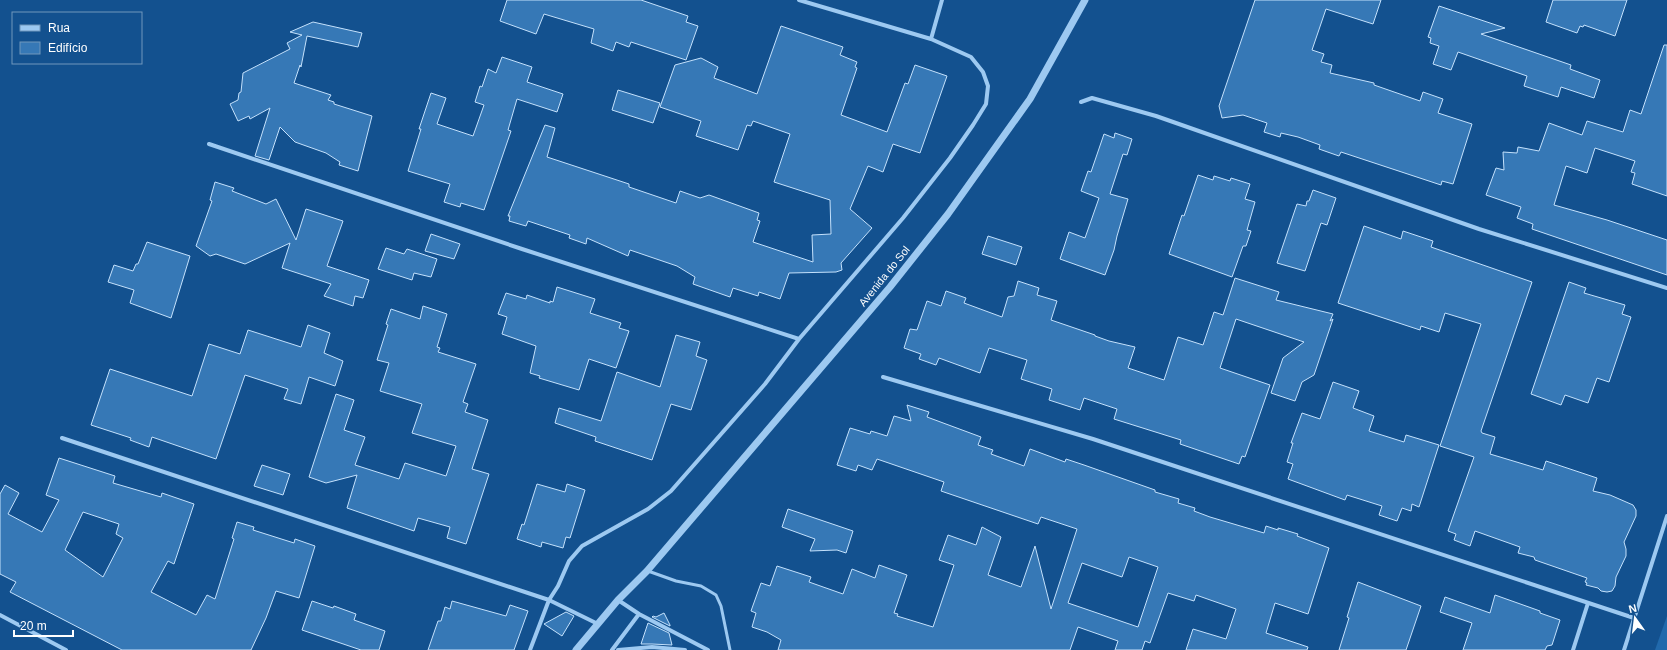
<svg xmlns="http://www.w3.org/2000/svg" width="1667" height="650" viewBox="0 0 1667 650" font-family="Helvetica,sans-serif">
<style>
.green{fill:#2169ac}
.building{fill:#3678b6;stroke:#c4e1fc;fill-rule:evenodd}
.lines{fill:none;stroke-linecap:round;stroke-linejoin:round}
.service{stroke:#9dc9f1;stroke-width:3}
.minor{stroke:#9dc9f1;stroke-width:4}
.tertiary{stroke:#9dc9f1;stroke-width:7}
.labels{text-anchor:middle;stroke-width:3.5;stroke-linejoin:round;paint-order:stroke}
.street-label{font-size:11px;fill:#fff;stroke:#13518f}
</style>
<rect width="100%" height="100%" fill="#13518f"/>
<path class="green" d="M 1667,616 L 1667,650 L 1655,650 Z"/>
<path class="building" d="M 507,0 L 641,0 L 688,16 L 686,22 L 698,26 L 686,60 L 631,42 L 629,47 L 616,42 L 613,51 L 591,43 L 594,29 L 544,14 L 536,34 L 500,21 Z
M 1255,0 L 1381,0 L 1373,24 L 1326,9 L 1312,50 L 1324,54 L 1321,62 L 1332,65 L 1330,73 L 1374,83 L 1374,85 L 1420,101 L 1423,92 L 1443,99 L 1438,113 L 1472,124 L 1453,184 L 1442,181 L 1441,185 L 1341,152 L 1339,156 L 1319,149 L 1320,145 L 1298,137 L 1281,133 L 1280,137 L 1264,132 L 1267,123 L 1243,115 L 1222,118 L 1219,106 Z
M 1553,0 L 1627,0 L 1615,36 L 1584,25 L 1583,27 L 1580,26 L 1577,33 L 1546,22 Z
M 1439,6 L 1505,28 L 1481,34 L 1571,65 L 1570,69 L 1600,80 L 1594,98 L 1561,87 L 1558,97 L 1524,86 L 1527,76 L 1458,52 L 1451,70 L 1433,64 L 1439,46 L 1430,43 L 1431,38 L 1428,37 Z
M 313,22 L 362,33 L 358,47 L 307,36 L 301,67 L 300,65 L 294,83 L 331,95 L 328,100 L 334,102 L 334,104 L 372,116 L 358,171 L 339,165 L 340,162 L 326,153 L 295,142 L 280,127 L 269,160 L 255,156 L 270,108 L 250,119 L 249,116 L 238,121 L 230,104 L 238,100 L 239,93 L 241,92 L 243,73 L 290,49 L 287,43 L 302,35 L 290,32 Z
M 781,26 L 843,47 L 840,55 L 857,62 L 855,67 L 857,68 L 841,115 L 887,132 L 905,83 L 908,84 L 915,65 L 947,76 L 920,153 L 893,144 L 883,172 L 868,166 L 850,209 L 872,228 L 841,263 L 842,270 L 836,272 L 789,273 L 780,299 L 759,292 L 758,296 L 733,288 L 730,297 L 693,284 L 695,277 L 677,266 L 630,250 L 628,256 L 587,238 L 586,244 L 569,238 L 570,235 L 528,221 L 526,226 L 509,221 L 510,216 L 508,216 L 545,125 L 555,128 L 547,157 L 629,184 L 629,187 L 676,203 L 680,191 L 700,198 L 709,195 L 759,213 L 757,220 L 760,221 L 753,242 L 813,262 L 812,235 L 831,234 L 830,200 L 774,182 L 790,134 L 753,121 L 751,126 L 747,125 L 738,150 L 696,136 L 701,121 L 660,107 L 675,65 L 701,58 L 718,67 L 714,78 L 757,94 Z
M 1664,45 L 1667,45 L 1667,196 L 1632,184 L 1635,173 L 1631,172 L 1635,161 L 1595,148 L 1587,173 L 1566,166 L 1554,205 L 1607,220 L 1667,240 L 1667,275 L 1532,229 L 1533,224 L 1517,218 L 1521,207 L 1486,195 L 1496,168 L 1504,170 L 1503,152 L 1517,153 L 1518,147 L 1539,151 L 1549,123 L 1582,135 L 1587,121 L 1623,132 L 1630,110 L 1641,114 Z
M 502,57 L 532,67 L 527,82 L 563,94 L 557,112 L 517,99 L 508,130 L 511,131 L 484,210 L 461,203 L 460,207 L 444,202 L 450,184 L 408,171 L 421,129 L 419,129 L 431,93 L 446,98 L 437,124 L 473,136 L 484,105 L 475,102 L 480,86 L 482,87 L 488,69 L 496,73 Z
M 618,90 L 660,103 L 653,123 L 612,110 Z
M 1115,133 L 1132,139 L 1127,155 L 1123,154 L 1110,194 L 1128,199 L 1117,236 L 1114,250 L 1105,275 L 1060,259 L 1069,232 L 1085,238 L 1099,198 L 1081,191 L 1088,171 L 1091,172 L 1104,134 L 1114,138 Z
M 1198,175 L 1213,180 L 1214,176 L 1230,181 L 1231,178 L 1250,184 L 1245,199 L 1255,202 L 1247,230 L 1251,231 L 1246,246 L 1243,246 L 1232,277 L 1169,254 L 1182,215 L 1184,216 Z
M 215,182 L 234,188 L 232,191 L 266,204 L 276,199 L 296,240 L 306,209 L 343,221 L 327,266 L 369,280 L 363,298 L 355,296 L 353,306 L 324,296 L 331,284 L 282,268 L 290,243 L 245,264 L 216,254 L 210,256 L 196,246 L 212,201 L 210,200 Z
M 1313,190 L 1336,198 L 1327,225 L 1321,223 L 1305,271 L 1277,263 L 1297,204 L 1306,206 L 1307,201 L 1309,201 Z
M 1364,226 L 1401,239 L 1403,231 L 1433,241 L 1431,247 L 1532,282 L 1481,431 L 1482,433 L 1495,437 L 1490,454 L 1543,470 L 1546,461 L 1597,478 L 1593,491 L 1610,495 L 1633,505 L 1636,510 L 1636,516 L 1624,542 L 1626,549 L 1626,556 L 1616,577 L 1615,586 L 1612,591 L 1607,592 L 1601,591 L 1598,588 L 1586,585 L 1587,583 L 1585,582 L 1587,578 L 1535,560 L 1534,557 L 1518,553 L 1520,547 L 1475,531 L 1470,546 L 1454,540 L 1456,534 L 1448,531 L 1474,457 L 1440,446 L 1481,324 L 1445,313 L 1439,332 L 1421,326 L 1420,330 L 1338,303 Z
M 431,234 L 460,244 L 454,259 L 425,251 Z
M 988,236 L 1022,247 L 1016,265 L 982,254 Z
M 147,242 L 190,256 L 171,318 L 130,303 L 134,290 L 108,282 L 114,265 L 133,271 L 136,264 L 138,264 Z
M 386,248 L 404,254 L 407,249 L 437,259 L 431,277 L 414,273 L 412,280 L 378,269 Z
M 1235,278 L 1279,292 L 1276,300 L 1333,314 L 1330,321 L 1333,319 L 1314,375 L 1302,382 L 1295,401 L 1271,393 L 1283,358 L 1304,342 L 1236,319 L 1220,368 L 1270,385 L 1245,457 L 1242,456 L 1239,464 L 1180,444 L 1181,440 L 1114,419 L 1117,409 L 1084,398 L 1080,410 L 1049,400 L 1052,389 L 1021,379 L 1027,360 L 989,348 L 980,373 L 939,358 L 936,365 L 919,359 L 921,354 L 904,348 L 910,329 L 917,330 L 927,301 L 941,306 L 946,291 L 966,298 L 964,303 L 1002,317 L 1008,297 L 1014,296 L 1018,281 L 1039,288 L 1037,295 L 1057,301 L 1051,320 L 1095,335 L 1095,336 L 1109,341 L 1135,347 L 1128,368 L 1164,380 L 1178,337 L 1203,345 L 1214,312 L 1223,315 Z
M 1569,282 L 1586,288 L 1584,293 L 1625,305 L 1622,314 L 1631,317 L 1609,382 L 1597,378 L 1588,403 L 1565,395 L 1561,405 L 1531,394 Z
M 557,287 L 595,299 L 590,313 L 621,323 L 619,328 L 629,331 L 616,368 L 589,359 L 579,390 L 539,378 L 540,376 L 530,373 L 536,346 L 502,334 L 507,317 L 498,314 L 506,293 L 526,299 L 527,295 L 550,303 L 550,301 L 553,302 Z
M 423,306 L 447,314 L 437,347 L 440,348 L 438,352 L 476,364 L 463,402 L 468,404 L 465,412 L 488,420 L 472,469 L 489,474 L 466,544 L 447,538 L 450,527 L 418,518 L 414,531 L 347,508 L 357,475 L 326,483 L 309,477 L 336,394 L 354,400 L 344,430 L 365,437 L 355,465 L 399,479 L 405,463 L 446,476 L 456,446 L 412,433 L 422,404 L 380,391 L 389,363 L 377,360 L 388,325 L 386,324 L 391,309 L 420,319 Z
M 308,325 L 330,333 L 324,353 L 343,361 L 335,386 L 309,377 L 301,404 L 284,399 L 288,389 L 245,375 L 216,459 L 152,437 L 149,447 L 130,440 L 131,438 L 91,425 L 110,369 L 192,396 L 209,344 L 240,354 L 248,330 L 301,347 Z
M 676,335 L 700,342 L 696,356 L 707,360 L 691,410 L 671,404 L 652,460 L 595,441 L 596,437 L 555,423 L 559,408 L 601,421 L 617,372 L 660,387 Z
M 1333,382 L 1359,391 L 1353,408 L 1374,416 L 1369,431 L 1404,442 L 1406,435 L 1439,445 L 1419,507 L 1412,504 L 1411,511 L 1402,508 L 1397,521 L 1379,515 L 1382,506 L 1347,495 L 1345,500 L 1288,479 L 1293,464 L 1287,462 L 1293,443 L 1291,443 L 1302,413 L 1320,419 Z
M 907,405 L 929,412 L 927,417 L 981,437 L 978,445 L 993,450 L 991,454 L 1024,466 L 1030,449 L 1065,462 L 1066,459 L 1084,465 L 1155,490 L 1155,492 L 1179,499 L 1178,503 L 1195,508 L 1194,511 L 1210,517 L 1264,533 L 1266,526 L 1278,530 L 1278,528 L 1298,534 L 1297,536 L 1329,548 L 1308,614 L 1275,603 L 1266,633 L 1308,647 L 1307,650 L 1186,650 L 1193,629 L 1226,639 L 1236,609 L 1196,595 L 1194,601 L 1168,593 L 1150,643 L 1145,641 L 1142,650 L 1115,650 L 1118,641 L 1078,627 L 1070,650 L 778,650 L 781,640 L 767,632 L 752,627 L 756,613 L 751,611 L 761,583 L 770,586 L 777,566 L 811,577 L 809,582 L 843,594 L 852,569 L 875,578 L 879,565 L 907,575 L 894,613 L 898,614 L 897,616 L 933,627 L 954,565 L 939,560 L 948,535 L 976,545 L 982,527 L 1001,537 L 988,575 L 1021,587 L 1035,546 L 1051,609 L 1077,529 L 1041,517 L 1038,524 L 941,491 L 944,482 L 877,459 L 872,470 L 858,465 L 856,471 L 837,465 L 850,428 L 870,434 L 871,431 L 887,436 L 894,416 L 911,421 ZM 1129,557 L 1158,567 L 1138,627 L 1068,603 L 1082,563 L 1122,577 Z
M 59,458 L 115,476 L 113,483 L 161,497 L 162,493 L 194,504 L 174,564 L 168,561 L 151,592 L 196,615 L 207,595 L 215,599 L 234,539 L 232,538 L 237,522 L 254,527 L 253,530 L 294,543 L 295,539 L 315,546 L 299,598 L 276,591 L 266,618 L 251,650 L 122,650 L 10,592 L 16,582 L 0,574 L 0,494 L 5,485 L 19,493 L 8,514 L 42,532 L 59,500 L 46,495 ZM 83,512 L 119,524 L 116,534 L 123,538 L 103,577 L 65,550 Z
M 262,465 L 290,474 L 283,495 L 254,486 Z
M 537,484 L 565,492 L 567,484 L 585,490 L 570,538 L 566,537 L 563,548 L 542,542 L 541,547 L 517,539 L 522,524 L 524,525 Z
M 788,509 L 853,531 L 846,553 L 837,550 L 810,551 L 815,539 L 782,527 Z
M 1358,582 L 1421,606 L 1406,650 L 1339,650 L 1349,618 L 1347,617 Z
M 1495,595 L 1540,611 L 1540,613 L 1560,620 L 1552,645 L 1547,646 L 1545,650 L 1463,650 L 1472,623 L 1440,612 L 1445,597 L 1490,613 Z
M 312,601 L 333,608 L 334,606 L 356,614 L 354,620 L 385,631 L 379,650 L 361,650 L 302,630 Z
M 452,601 L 506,616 L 510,605 L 528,611 L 514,650 L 428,650 L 438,621 L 441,621 L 445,607 L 450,609 Z
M 566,612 L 574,616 L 562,636 L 544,624 Z
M 664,613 L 670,625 L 670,626 L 652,617 L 653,616 L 656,617 Z
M 648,623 L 669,633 L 672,645 L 652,644 L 641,644 Z"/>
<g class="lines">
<path class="service" d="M 648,571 L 676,581 L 701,586 L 716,595 L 721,606 L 730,650"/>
<path class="minor" d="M 799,0 L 931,39
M 1081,102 L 1092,98 L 1156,116 L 1479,229 L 1667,288
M 209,144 L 522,249 L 799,339
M 883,377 L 1093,439 L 1634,618
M 62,438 L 549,600 L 598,624
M 618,600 L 639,614 L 708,650
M 0,615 L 66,650
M 530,650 L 549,600 L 558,586 L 569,561 L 582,546 L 648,509 L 671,491 L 765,384 L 799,339 L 903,218 L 950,158 L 973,125 L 986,104 L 988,86 L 983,72 L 971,57 L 931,39 L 942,0
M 612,650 L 639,614
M 618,650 L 652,647 L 685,650
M 1573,650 L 1588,603
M 1624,650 L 1667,516"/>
<path class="tertiary" d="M 576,650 L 618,600 L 647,571 L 890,287 L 948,214 L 1030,99 L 1085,0"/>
</g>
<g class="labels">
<g class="street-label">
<text transform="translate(884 276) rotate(-51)" y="4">Avenida do Sol</text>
</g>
</g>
<rect x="12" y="12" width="130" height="52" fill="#13518f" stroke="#7197bc"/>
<rect x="20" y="25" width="20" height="6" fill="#9dc9f1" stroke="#7197bc"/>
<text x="48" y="32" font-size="12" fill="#ffffff">Rua</text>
<rect x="20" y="42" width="20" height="12" fill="#3678b6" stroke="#7197bc"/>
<text x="48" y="52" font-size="12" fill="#ffffff">Edifício</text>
<g transform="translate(1635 618) rotate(346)" stroke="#13518f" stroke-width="3" paint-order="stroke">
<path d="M0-3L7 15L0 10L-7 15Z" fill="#ffffff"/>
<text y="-6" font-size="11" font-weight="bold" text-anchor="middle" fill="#ffffff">N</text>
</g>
<path d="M14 630v6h59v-6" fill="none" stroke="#ffffff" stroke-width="2"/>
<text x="20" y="630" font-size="12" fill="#ffffff" stroke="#13518f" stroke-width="3" paint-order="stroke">20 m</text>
</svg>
